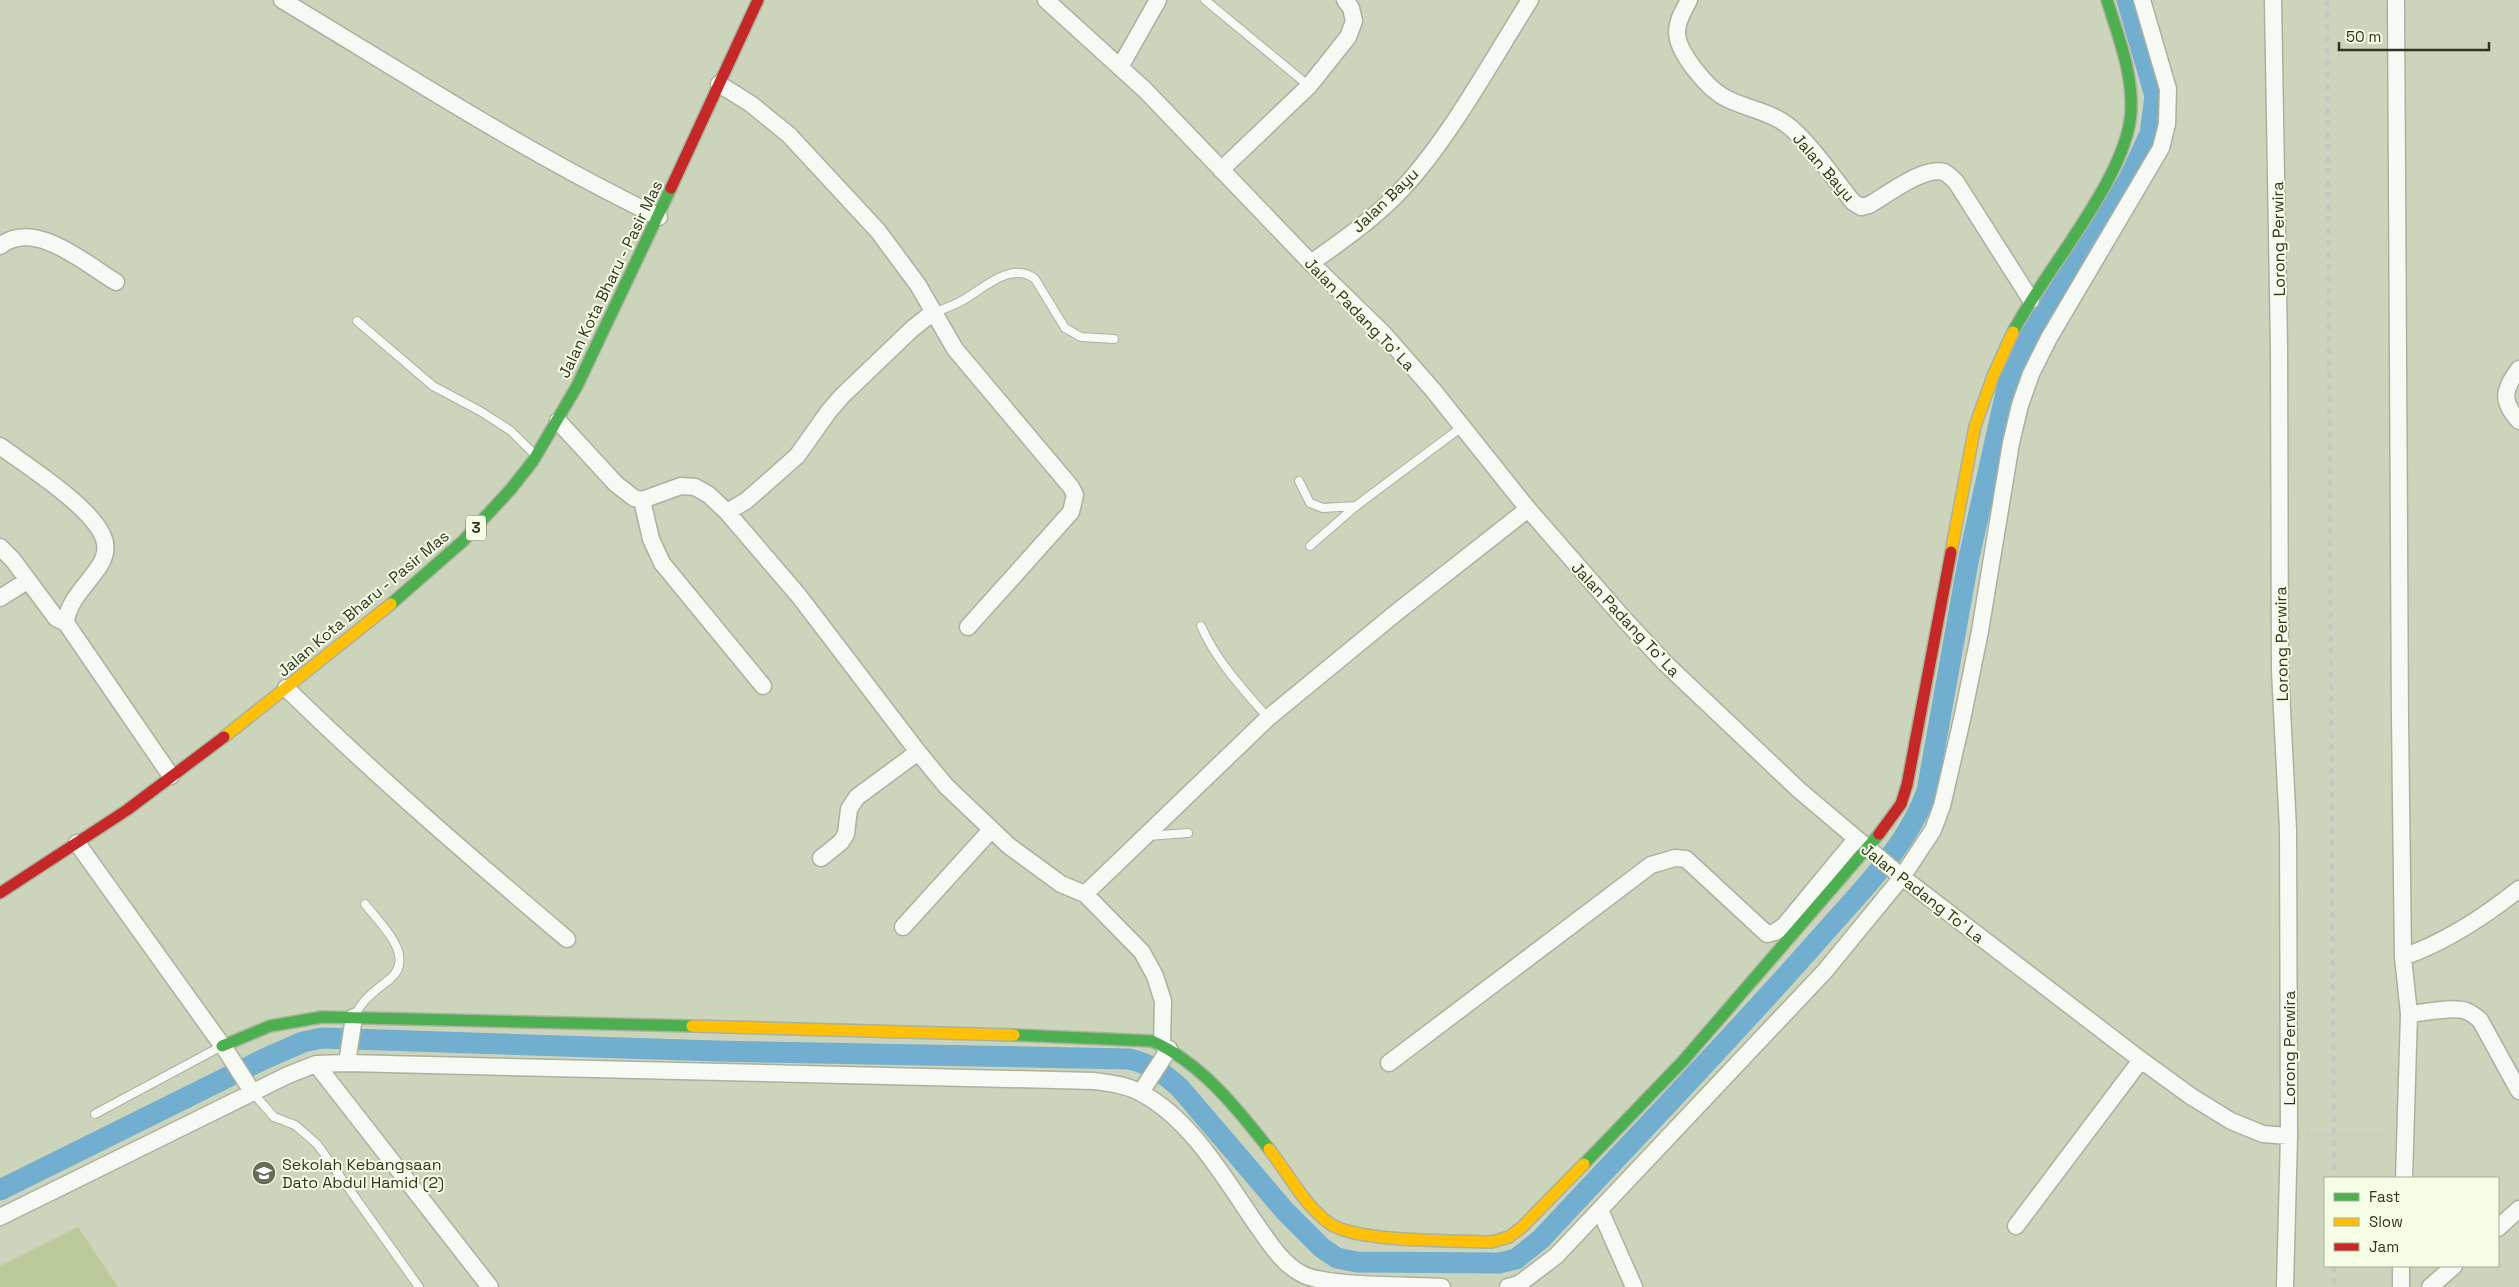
<svg xmlns="http://www.w3.org/2000/svg" width="2519" height="1287" viewBox="0 0 2519 1287" font-family="'Space Grotesk',sans-serif">
<style>
.green{fill:#bbc99b}
.lines{fill:none;stroke-linecap:round;stroke-linejoin:round}
.canal{stroke:#72aecf;stroke-width:21}
.lane-casing{stroke:#aab19d;stroke-width:10}
.street-casing{stroke:#aab19d;stroke-width:19}
.fast-casing{stroke:#aab19d;stroke-width:14}
.slow-casing{stroke:#aab19d;stroke-width:14}
.jam-casing{stroke:#aab19d;stroke-width:14}
.path{stroke:#c9ccc4;stroke-width:3;stroke-dasharray:5 2.5;stroke-linecap:butt}
.lane{stroke:#f7f9f5;stroke-width:8}
.street{stroke:#f7f9f5;stroke-width:16}
.fast{stroke:#4caf50;stroke-width:11}
.slow{stroke:#ffc107;stroke-width:11}
.jam{stroke:#c62828;stroke-width:11}
.rail{stroke:#c5c7c0;stroke-width:4;stroke-dasharray:6 6;stroke-linecap:butt}
.path-bridge{stroke:#c9ccc4;stroke-width:3;stroke-dasharray:5 2.5;stroke-linecap:butt}
.labels{text-anchor:middle;stroke-width:4;stroke-linejoin:round;paint-order:stroke}
.shield{fill:#f5fee5;stroke:#6a715c;stroke-width:1}
.shield-label{font-size:15px;font-weight:bold;fill:#2e3421}
.street-label{font-size:16px;fill:#2e3421;stroke:#f5fee5}
.poi-label{font-size:16px;fill:#2e3421;stroke:#f5fee5;text-anchor:start}
</style>
<rect width="100%" height="100%" fill="#ccd5bb"/>
<path class="green" d="M 78,1227 L 118,1287 L 0,1287 L 0,1266 Z"/>
<g class="lines">
<path class="canal" d="M 0,1190 L 264,1059 L 303,1042 L 322,1038 L 716,1051 L 1129,1059 C 1150,1064 1164,1073 1180,1088 L 1285,1211 L 1322,1248 L 1337,1258 L 1357,1262 L 1499,1263 L 1516,1259 L 1541,1239 C 1633,1140 1728,1042 1818,940 C 1857,895 1907,848 1927,791 L 1968,562 L 2009,379 L 2020,352 L 2129,179 L 2150,134 L 2155,96 L 2127,0"/>
<g class="lane-casing">
<path id="lane" d="M 1205,0 L 1309,86
M 933,313 C 944,309 955,305 965,299 C 985,287 1012,261 1035,279 L 1065,328 L 1081,337 L 1114,339
M 357,321 L 433,386 L 480,411 L 511,431 L 532,452
M 1299,481 L 1310,503 L 1323,508 L 1356,506
M 1310,546 L 1356,506 L 1463,426
M 1201,626 C 1217,662 1243,689 1268,718
M 1148,836 L 1188,833
M 355,1015 C 363,999 376,990 390,979 C 417,956 380,924 365,904
M 253,1093 L 274,1117 L 295,1125 L 317,1144 L 419,1287
M 95,1114 L 220,1047"/>
</g>
<g class="street-casing">
<path id="street" d="M 282,0 C 407,75 528,154 659,217
M 1046,0 L 1145,90 L 1311,263 L 1383,333 L 1433,390 L 1528,509 L 1624,619 L 1665,663 L 1799,790 L 1902,877 L 2141,1060 L 2192,1097 L 2231,1121 L 2263,1134 L 2289,1136
M 1689,0 C 1684,10 1677,20 1677,32 C 1677,52 1706,86 1722,96 C 1742,108 1767,110 1786,124 C 1809,141 1834,179 1853,202 L 1861,207 L 1869,205 C 1887,195 1923,166 1944,172 C 1948,174 1953,179 1956,182 L 2031,300
M 2273,0 L 2279,350 L 2280,670 L 2288,829 L 2289,1136 L 2285,1287
M 2396,0 L 2400,720 L 2403,957 L 2409,1014 L 2404,1178
M 1120,67 L 1158,0
M 719,84 L 751,104 L 789,135 L 878,231 L 918,285 L 955,349 L 1071,487 L 1075,495 L 1071,512 L 968,627
M 1221,170 L 1309,86 L 1348,37 L 1354,21 L 1351,8 L 1345,0
M 0,246 C 34,218 86,264 116,282
M 1311,263 C 1343,240 1378,216 1405,186 C 1452,134 1492,60 1530,0
M 2519,369 C 2503,390 2501,401 2519,421
M 558,421 L 616,484 L 634,498 L 642,500 L 681,486 L 695,487 L 709,495 L 727,512 L 799,596 L 918,752 L 946,786 L 1009,846 L 1061,884 L 1085,894 L 1142,952 L 1155,976 L 1163,1001 L 1162,1044
M 0,446 C 27,466 94,508 104,539 C 107,548 105,557 100,565 C 89,583 67,601 66,623 L 171,776
M 642,500 L 651,539 L 662,563 L 763,686
M 727,512 L 746,501 L 797,456 L 829,411 L 842,396 L 912,329 L 932,313
M 0,547 L 13,560 L 56,618 L 66,623
M 0,598 L 27,581
M 286,688 C 376,776 471,858 567,939
M 77,843 L 227,1052 L 253,1093
M 821,858 L 841,842 L 846,834 L 849,809 L 857,797 L 918,752
M 1085,894 L 1268,718 L 1397,612 L 1528,509
M 903,927 L 991,830
M 2403,957 C 2446,942 2484,917 2519,889
M 2409,1014 C 2423,1013 2454,1006 2466,1011 C 2472,1013 2476,1017 2480,1020 L 2519,1091
M 347,1063 L 354,1017
M 1389,1063 L 1651,865 L 1675,858 L 1686,859 L 1767,934 L 1775,932 L 1784,926 L 1855,840
M 316,1064 L 490,1287
M 1141,1092 L 1169,1049
M 1600,1210 L 1634,1287
M 0,1217 L 288,1075 L 316,1064 L 347,1063 L 1094,1081 C 1110,1083 1127,1085 1141,1093 C 1190,1118 1225,1179 1256,1224 C 1269,1242 1281,1263 1302,1274 C 1326,1287 1411,1285 1442,1287
M 2016,1226 L 2141,1060
M 2498,1228 L 2519,1209
M 1508,1287 L 1519,1284 L 1556,1256 L 1825,971 L 1902,877 L 1933,830 L 1942,806 L 1963,715 L 1980,631 L 2011,443 L 2020,405 L 2031,374 L 2049,338 L 2161,148 L 2167,124 L 2168,89 L 2142,0
M 2401,1287 L 2401,1266
M 2430,1287 L 2454,1266"/>
</g>
<g class="fast-casing">
<path id="fast" d="M 2013,332 C 2044,271 2128,177 2131,111 C 2133,73 2118,36 2107,0
M 391,604 L 463,541 L 511,489 L 533,461 L 577,386 L 671,188
M 1014,1035 L 1152,1041 C 1201,1063 1236,1107 1269,1149
M 222,1046 L 270,1026 L 322,1017 L 692,1026
M 1584,1164 L 1683,1061 L 1879,834"/>
</g>
<g class="slow-casing">
<path id="slow" d="M 1951,552 L 1975,426 L 1993,376 L 2013,332
M 224,737 L 391,604
M 692,1026 L 1014,1035
M 1269,1149 C 1288,1173 1304,1205 1329,1223 C 1356,1243 1454,1240 1491,1242 L 1509,1237 L 1522,1227 L 1584,1164"/>
</g>
<g class="jam-casing">
<path id="jam" d="M 671,188 L 758,0
M 1879,834 L 1901,804 L 1907,785 L 1951,552
M 0,893 L 127,810 L 224,737"/>
</g>
<path class="path" d="M 2305,1135 L 2313,1135
M 2350,1135 L 2387,1135"/>
<use href="#lane" class="lane"/>
<use href="#street" class="street"/>
<use href="#fast" class="fast"/>
<use href="#slow" class="slow"/>
<use href="#jam" class="jam"/>
<path class="rail" d="M 2327,0 L 2334,1178
M 2334,1266 L 2334,1287"/>
<path class="path-bridge" d="M 2313,1135 L 2350,1135"/>
</g>
<defs>
<g id="school-disc" transform="scale(1.25)"><circle r="9.5" fill="#656c57" stroke="#f5fee5"/><path d="M0-5L7-2L0 1L-7-2ZM-4 1L0 2.5L4 1V4Q0 6-4 4Z" fill="#fff"/></g>
</defs>
<g fill-rule="evenodd">
<use href="#school-disc" x="264" y="1173"/>
</g>
<g class="labels">
<rect class="shield" x="466" y="515.5" width="20" height="25" rx="4"/>
<g class="shield-label">
<text x="476" y="533">3</text>
</g>
<g class="street-label">
<text transform="translate(1824 167) rotate(49)" y="6">Jalan Bayu</text>
<text transform="translate(1385 200) rotate(-44)" y="6">Jalan Bayu</text>
<text transform="translate(2278 239) rotate(-91)" y="6">Lorong Perwira</text>
<text transform="translate(610 279) rotate(-64)" y="6">Jalan Kota Bharu - Pasir Mas</text>
<text transform="translate(1360 314) rotate(46)" y="6">Jalan Padang To' La</text>
<text transform="translate(363 603) rotate(-40)" y="6">Jalan Kota Bharu - Pasir Mas</text>
<text transform="translate(1626 619) rotate(47)" y="6">Jalan Padang To' La</text>
<text transform="translate(2281 644) rotate(-91)" y="6">Lorong Perwira</text>
<text transform="translate(1923 893) rotate(38)" y="6">Jalan Padang To' La</text>
<text transform="translate(2289 1048) rotate(-90)" y="6">Lorong Perwira</text>
</g>
<g class="poi-label">
<text x="282" y="1170">Sekolah Kebangsaan<tspan x="282" dy="18">Dato Abdul Hamid (2)</tspan></text>
</g>
</g>
<rect x="2324" y="1177" width="175" height="90" fill="#f5fee5" stroke="#a5ad97"/>
<rect x="2334" y="1193" width="25" height="8" fill="#4caf50" stroke="#a5ad97"/>
<text x="2369" y="1202" font-size="15" fill="#2e3421">Fast</text>
<rect x="2334" y="1218" width="25" height="8" fill="#ffc107" stroke="#a5ad97"/>
<text x="2369" y="1227" font-size="15" fill="#2e3421">Slow</text>
<rect x="2334" y="1243" width="25" height="8" fill="#c62828" stroke="#a5ad97"/>
<text x="2369" y="1252" font-size="15" fill="#2e3421">Jam</text>
<path d="M2339 42v8h150v-8" fill="none" stroke="#2e3421" stroke-width="2.5"/>
<text x="2346" y="42" font-size="15" fill="#2e3421" stroke="#f5fee5" stroke-width="4" paint-order="stroke">50 m</text>
</svg>
